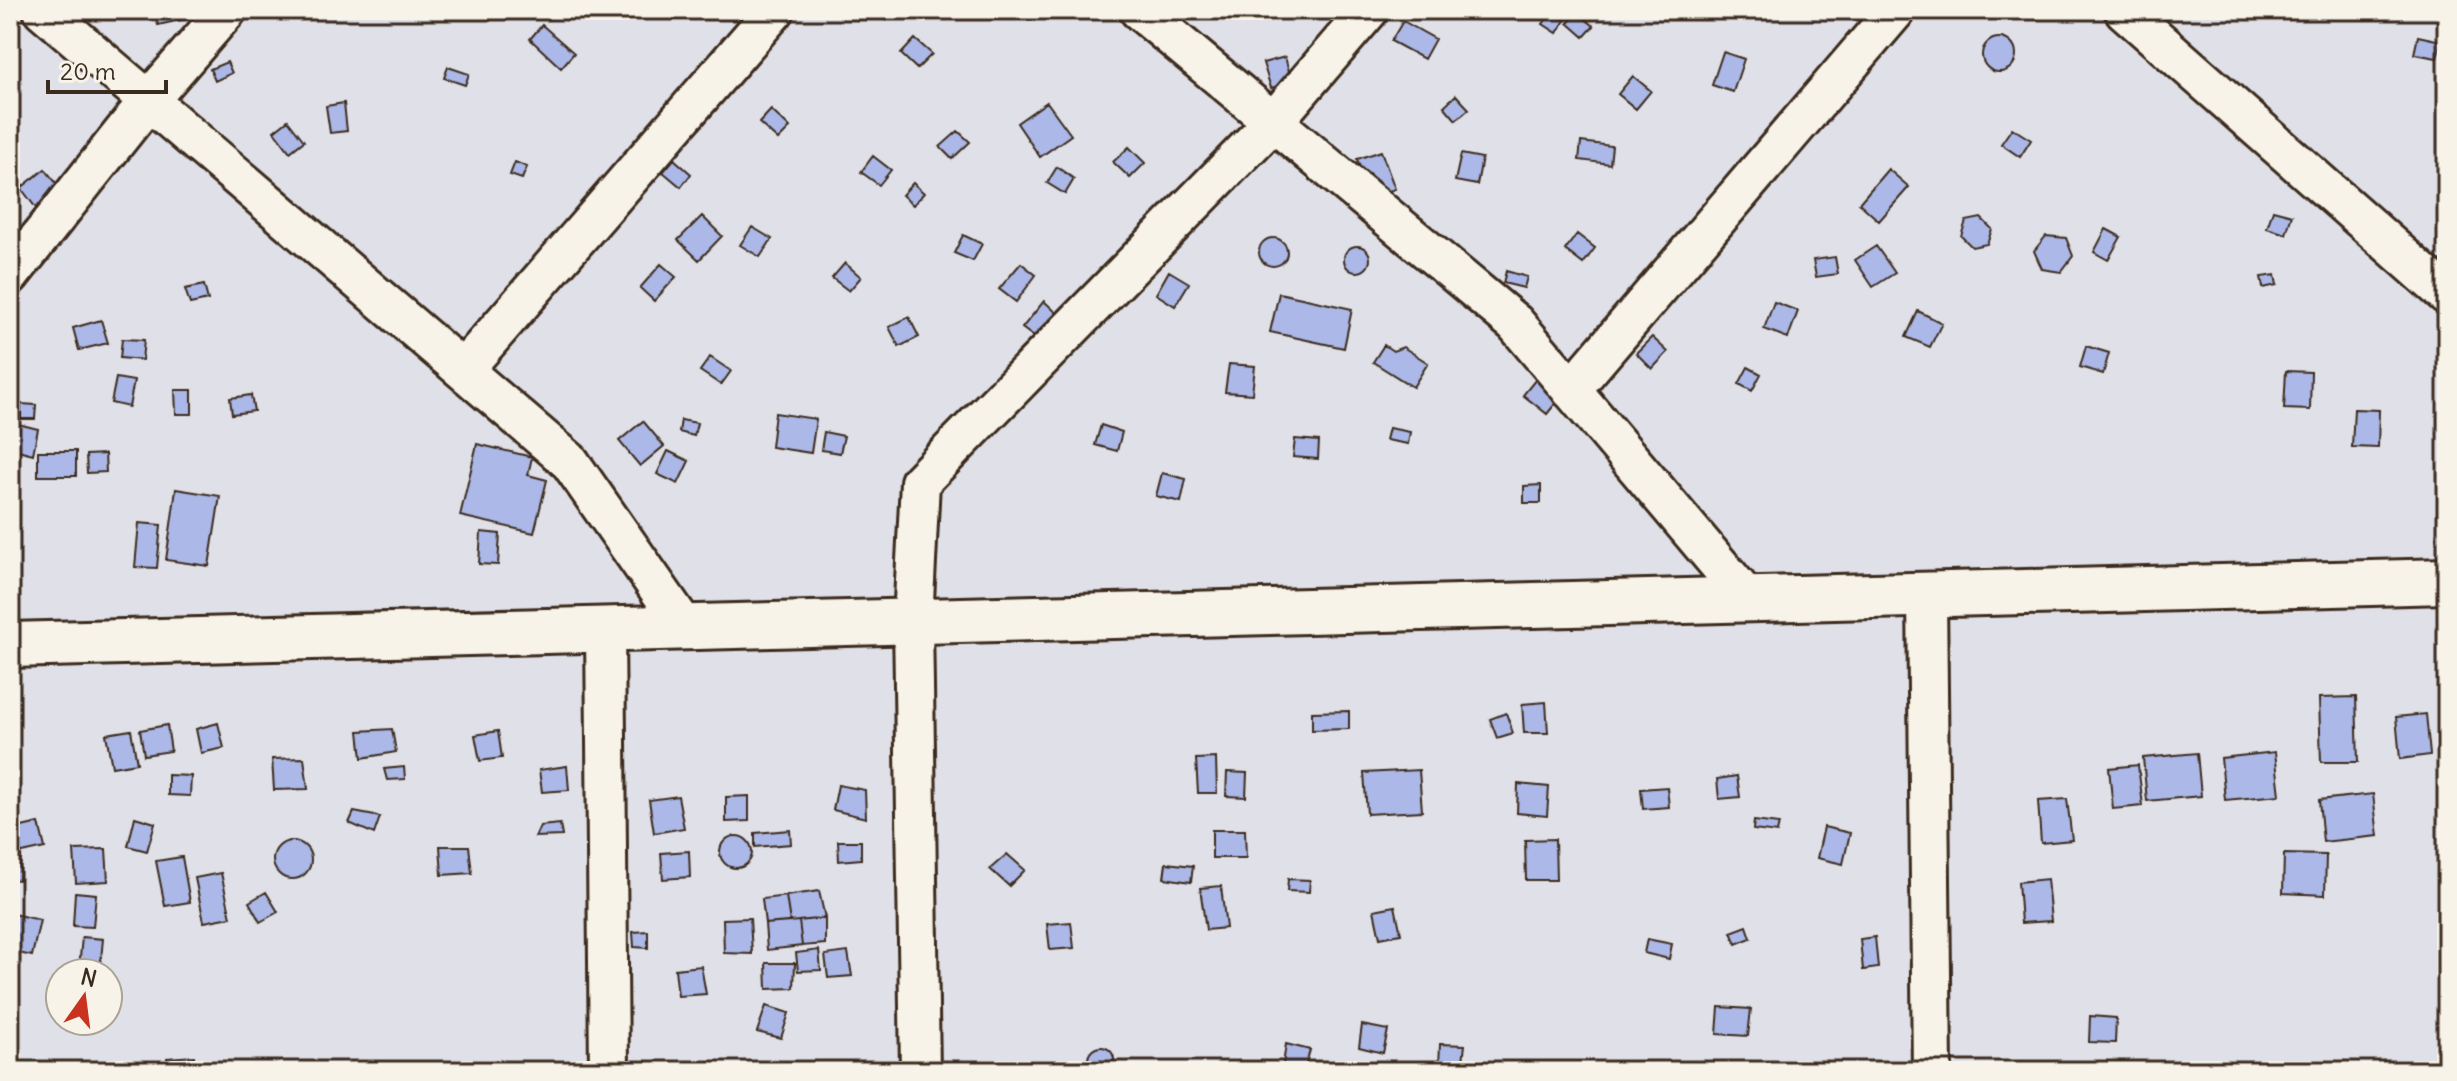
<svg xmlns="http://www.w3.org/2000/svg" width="2457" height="1081" viewBox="0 0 2457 1081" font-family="Delius,sans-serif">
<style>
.building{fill:#abb8e8;stroke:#3b2a1e;stroke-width:2}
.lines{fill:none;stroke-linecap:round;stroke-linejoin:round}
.minor-casing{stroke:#3b2a1e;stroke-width:44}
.tertiary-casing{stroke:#3b2a1e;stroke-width:50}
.minor{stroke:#f7f3e8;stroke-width:38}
.tertiary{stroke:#f7f3e8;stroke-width:44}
</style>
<rect width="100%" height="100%" fill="#e0e1e8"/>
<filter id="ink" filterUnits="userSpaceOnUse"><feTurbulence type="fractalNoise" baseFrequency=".0125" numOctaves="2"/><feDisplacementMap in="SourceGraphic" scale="16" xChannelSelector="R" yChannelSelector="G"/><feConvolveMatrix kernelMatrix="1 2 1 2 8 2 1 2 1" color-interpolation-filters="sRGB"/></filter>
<g filter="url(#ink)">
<path class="building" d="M 154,10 L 182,10 L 185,19 L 158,25 Z
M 1553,10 L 1567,17 L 1557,33 L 1543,24 Z
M 1578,13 L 1594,26 L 1584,37 L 1568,23 Z
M 1403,21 L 1435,39 L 1424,59 L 1391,41 Z
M 542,25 L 574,53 L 561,68 L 530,39 Z
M 2418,36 L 2441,41 L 2437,58 L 2414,54 Z
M1982 55a17 17 0 1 1 34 0a17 17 0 1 1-34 0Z
M 915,39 L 932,54 L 917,69 L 901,54 Z
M 1723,52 L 1744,59 L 1733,92 L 1712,85 Z
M 1285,57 L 1292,82 L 1271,88 L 1263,63 Z
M 227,62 L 232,73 L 215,81 L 210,69 Z
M 448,67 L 469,74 L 465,85 L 444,78 Z
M 1633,76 L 1651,91 L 1636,109 L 1618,94 Z
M 1456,95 L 1469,109 L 1456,120 L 1444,106 Z
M 1047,102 L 1071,135 L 1040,157 L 1017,123 Z
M 344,103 L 347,131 L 330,133 L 326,106 Z
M 771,110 L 790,128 L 778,140 L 759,123 Z
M 288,120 L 304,141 L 290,152 L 274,131 Z
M 2012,128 L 2031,140 L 2020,157 L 2001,144 Z
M 958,131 L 970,142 L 952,159 L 940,147 Z
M 1581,142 L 1612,146 L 1610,164 L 1579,160 Z
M 1129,147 L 1145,163 L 1130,178 L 1113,162 Z
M 1381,151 L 1395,189 L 1371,197 L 1357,159 Z
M 1461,154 L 1482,158 L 1477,185 L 1455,181 Z
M 873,156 L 891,170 L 879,185 L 861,172 Z
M 674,159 L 691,174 L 681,187 L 663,172 Z
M 515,162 L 527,167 L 522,179 L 510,175 Z
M 1057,167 L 1074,179 L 1065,194 L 1047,183 Z
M 45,169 L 64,193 L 39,212 L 21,188 Z
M 1888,169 L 1909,187 L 1879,221 L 1859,203 Z
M 913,183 L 924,193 L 913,205 L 902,195 Z
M 2273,210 L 2292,215 L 2286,234 L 2267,228 Z
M 702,216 L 722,236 L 699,260 L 678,240 Z
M 1981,218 L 1992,229 L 1987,244 L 1972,247 L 1961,236 L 1966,221 Z
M 752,227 L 772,239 L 760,257 L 740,245 Z
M 2106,229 L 2121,237 L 2108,260 L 2094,252 Z
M 1577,234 L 1595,248 L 1583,264 L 1565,250 Z
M 963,235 L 982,244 L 973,261 L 954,253 Z
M 2046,236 L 2066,238 L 2073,256 L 2061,272 L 2042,269 L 2034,251 Z
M1259 252a14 14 0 1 1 28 0a14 14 0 1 1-28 0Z
M1344 259a13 13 0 1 1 26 0a13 13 0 1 1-26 0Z
M 1876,246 L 1895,273 L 1873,287 L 1855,260 Z
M 1835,257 L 1838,274 L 1816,277 L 1813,260 Z
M 845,263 L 861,277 L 849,291 L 832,278 Z
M 1021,263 L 1036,275 L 1016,302 L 999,289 Z
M 661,264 L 676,277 L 654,301 L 640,288 Z
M 1169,271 L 1189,283 L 1175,306 L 1156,294 Z
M 1506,271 L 1527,277 L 1524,288 L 1503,283 Z
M 2275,275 L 2277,285 L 2263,288 L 2261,277 Z
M 204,285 L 208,300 L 190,304 L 185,289 Z
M 1279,293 L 1352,309 L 1344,348 L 1270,332 Z
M 1044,301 L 1059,315 L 1038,340 L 1022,328 Z
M 1774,302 L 1798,311 L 1788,338 L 1764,329 Z
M 1918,311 L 1942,323 L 1930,347 L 1906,337 Z
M 909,317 L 919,337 L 899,347 L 889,327 Z
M 101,320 L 108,343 L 79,350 L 73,328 Z
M 1652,337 L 1668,352 L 1652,369 L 1636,353 Z
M 122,339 L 144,340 L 142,360 L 120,358 Z
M 1384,345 L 1393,351 L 1403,347 L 1428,363 L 1413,387 L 1373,362 Z
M 2086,346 L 2109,353 L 2103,374 L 2080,367 Z
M 14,353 L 19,372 L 10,374 L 10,354 Z
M 710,357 L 731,371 L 721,385 L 700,371 Z
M 1229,364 L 1255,366 L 1252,394 L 1225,392 Z
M 1748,367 L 1761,374 L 1752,391 L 1739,384 Z
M 2286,371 L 2311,372 L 2310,410 L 2284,409 Z
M 116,378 L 134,381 L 129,407 L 111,403 Z
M 1536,379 L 1560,398 L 1547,414 L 1523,395 Z
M 175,390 L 192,390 L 192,414 L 176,414 Z
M 251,395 L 254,411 L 232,414 L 230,398 Z
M 21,404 L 36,405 L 35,419 L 21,419 Z
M 2354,409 L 2379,410 L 2378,448 L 2352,447 Z
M 775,413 L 816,419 L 811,453 L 771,447 Z
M 681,420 L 697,423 L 694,436 L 679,432 Z
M 643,421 L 664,446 L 640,466 L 619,441 Z
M 10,422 L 38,429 L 33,454 L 10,448 Z
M 1101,425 L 1122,432 L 1117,451 L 1095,445 Z
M 1389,428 L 1410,432 L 1408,444 L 1386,440 Z
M 824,432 L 844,436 L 840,453 L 821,450 Z
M 1295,439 L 1319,441 L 1318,459 L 1293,457 Z
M 477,444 L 532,457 L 528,475 L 547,480 L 534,533 L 460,516 Z
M 38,451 L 76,451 L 76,476 L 38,476 Z
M 668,451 L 689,461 L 678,484 L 657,474 Z
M 105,454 L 106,472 L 87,473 L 86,455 Z
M 1162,473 L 1186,479 L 1181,502 L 1156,496 Z
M 1541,485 L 1541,503 L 1524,503 L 1524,486 Z
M 176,489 L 220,496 L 209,566 L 166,560 Z
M 139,523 L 161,525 L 157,568 L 135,567 Z
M 481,532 L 500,534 L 498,565 L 479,564 Z
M 10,552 L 14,552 L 15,580 L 10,580 Z
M 2356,697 L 2358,762 L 2321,762 L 2319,698 Z
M 1546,702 L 1548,733 L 1524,733 L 1522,704 Z
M 1349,711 L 1349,729 L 1312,730 L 1312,712 Z
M 1506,713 L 1513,733 L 1497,738 L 1490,719 Z
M 2426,714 L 2430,755 L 2400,759 L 2396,717 Z
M 218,723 L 224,748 L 201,753 L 196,729 Z
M 167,725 L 171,751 L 144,755 L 140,730 Z
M 392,729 L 396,752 L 362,758 L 359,731 Z
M 131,730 L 137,763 L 112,767 L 106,734 Z
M 498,731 L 502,758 L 480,761 L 475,735 Z
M 2275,752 L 2280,795 L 2225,800 L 2221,758 Z
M 2197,753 L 2201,796 L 2147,801 L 2143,758 Z
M 304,758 L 308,789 L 274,790 L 272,759 Z
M 1216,758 L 1217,793 L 1198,793 L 1196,759 Z
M 2138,765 L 2143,806 L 2113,809 L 2109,768 Z
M 567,766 L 569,790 L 542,792 L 539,770 Z
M 404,767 L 405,779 L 387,780 L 384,769 Z
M 1419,770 L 1422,811 L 1367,814 L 1364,773 Z
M 1227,772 L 1247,773 L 1246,797 L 1226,796 Z
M 168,775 L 191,776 L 190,796 L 168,795 Z
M 1737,776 L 1740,797 L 1719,799 L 1717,779 Z
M 1518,784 L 1549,787 L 1547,816 L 1517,813 Z
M 838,785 L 865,790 L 866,818 L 833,810 Z
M 1667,787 L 1669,807 L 1643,809 L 1641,789 Z
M 2373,794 L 2378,836 L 2323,842 L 2319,800 Z
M 678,796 L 684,828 L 654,833 L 649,800 Z
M 749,796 L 749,821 L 726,822 L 726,797 Z
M 2067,799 L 2072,840 L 2041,843 L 2038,801 Z
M 354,812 L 380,817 L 374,834 L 349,823 Z
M 135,817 L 155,823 L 147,851 L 128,846 Z
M 1754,821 L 1779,824 L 1777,833 L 1753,830 Z
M 39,823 L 45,848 L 18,854 L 13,829 Z
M 560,824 L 562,836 L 535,837 L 540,826 Z
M 1824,827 L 1850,833 L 1843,864 L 1817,858 Z
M 790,830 L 791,844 L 755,847 L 755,833 Z
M 1212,830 L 1245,830 L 1246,858 L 1212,858 Z
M720 852a16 16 0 1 1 32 0a16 16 0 1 1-32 0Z
M 1555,839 L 1556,880 L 1526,880 L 1525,840 Z
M273 860a19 19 0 1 1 38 0a19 19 0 1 1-38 0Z
M 838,841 L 861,841 L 861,859 L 839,861 Z
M 440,846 L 469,846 L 472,873 L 442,875 Z
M 106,849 L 108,881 L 76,883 L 74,850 Z
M 689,851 L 690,877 L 663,879 L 661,853 Z
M 1007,854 L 1025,870 L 1009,886 L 990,869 Z
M 2284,854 L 2326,855 L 2325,895 L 2283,893 Z
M 10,855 L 21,856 L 19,880 L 10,879 Z
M 182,857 L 190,902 L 165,906 L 156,861 Z
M 1166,863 L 1193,866 L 1191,882 L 1164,878 Z
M 221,873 L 231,917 L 204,922 L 195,878 Z
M 1288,879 L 1310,880 L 1309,892 L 1287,891 Z
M 2047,879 L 2051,921 L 2021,923 L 2018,882 Z
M 1221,886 L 1226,928 L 1206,930 L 1200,888 Z
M 819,891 L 825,918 L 790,922 L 786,896 Z
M 75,892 L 96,894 L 93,927 L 73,926 Z
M 266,892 L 278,912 L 260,922 L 249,902 Z
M 786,896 L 790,922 L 765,924 L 762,899 Z
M 1395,906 L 1401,934 L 1380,938 L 1374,910 Z
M 13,914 L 40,920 L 32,956 L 10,951 Z
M 750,918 L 752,954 L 724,953 L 723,919 Z
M 825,918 L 825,944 L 802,946 L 799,921 Z
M 799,921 L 802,946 L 767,950 L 765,924 Z
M 1071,922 L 1074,948 L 1050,950 L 1047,924 Z
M 1747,926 L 1751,938 L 1736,944 L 1731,932 Z
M 648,931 L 648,948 L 634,947 L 633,932 Z
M 82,937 L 103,939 L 100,970 L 79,968 Z
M 1875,937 L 1878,968 L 1863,970 L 1860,939 Z
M 1647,939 L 1672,944 L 1669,959 L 1644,953 Z
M 819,950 L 821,970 L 798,971 L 796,953 Z
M 848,952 L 852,976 L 828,978 L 825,955 Z
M 766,963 L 795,963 L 794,988 L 767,989 Z
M 701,966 L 706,994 L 678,996 L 675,969 Z
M 766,1006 L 789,1013 L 781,1038 L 757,1032 Z
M 1719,1007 L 1751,1009 L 1748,1036 L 1717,1034 Z
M 2090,1016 L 2116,1018 L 2115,1043 L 2089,1042 Z
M 1362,1025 L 1388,1030 L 1383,1053 L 1359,1047 Z
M 1286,1044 L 1310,1050 L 1304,1071 L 1282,1071 Z
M 1440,1044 L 1465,1045 L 1462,1069 L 1439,1067 Z
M1088 1060a13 13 0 1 1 26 0a13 13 0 1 1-26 0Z
M 194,1056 L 192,1071 L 167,1071 L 167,1058 Z"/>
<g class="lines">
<g class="minor-casing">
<path id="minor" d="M 43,10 L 570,462 L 685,627
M 1139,10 L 1515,323 L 1748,599
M 2124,10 L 2447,295
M 10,275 L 149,100 L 227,10
M 463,370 L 775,10
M 1571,390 L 1896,10
M 1927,595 L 1932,1071
M 605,629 L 609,1071
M 920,1071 L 913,621 L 920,482 L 1273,122 L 1369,10"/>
</g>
<g class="tertiary-casing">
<path id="tertiary" d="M 10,645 L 2447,581"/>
</g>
<use href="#minor" class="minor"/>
<use href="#tertiary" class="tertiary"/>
</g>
</g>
<rect width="2457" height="1081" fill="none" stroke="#f7f3e8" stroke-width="40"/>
<rect x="20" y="20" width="2417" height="1041" fill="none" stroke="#3b2a1e" stroke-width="3" filter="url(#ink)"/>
<g transform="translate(84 997) rotate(14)"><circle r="38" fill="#f7f3e8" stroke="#aca397" stroke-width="2"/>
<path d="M0-6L14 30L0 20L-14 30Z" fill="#c8321e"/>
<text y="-12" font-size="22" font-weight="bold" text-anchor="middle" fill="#3b2a1e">N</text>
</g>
<path d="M48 80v12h118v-12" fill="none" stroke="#3b2a1e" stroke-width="4"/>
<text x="60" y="80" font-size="24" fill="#3b2a1e" stroke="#f7f3e8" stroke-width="6" paint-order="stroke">20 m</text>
</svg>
